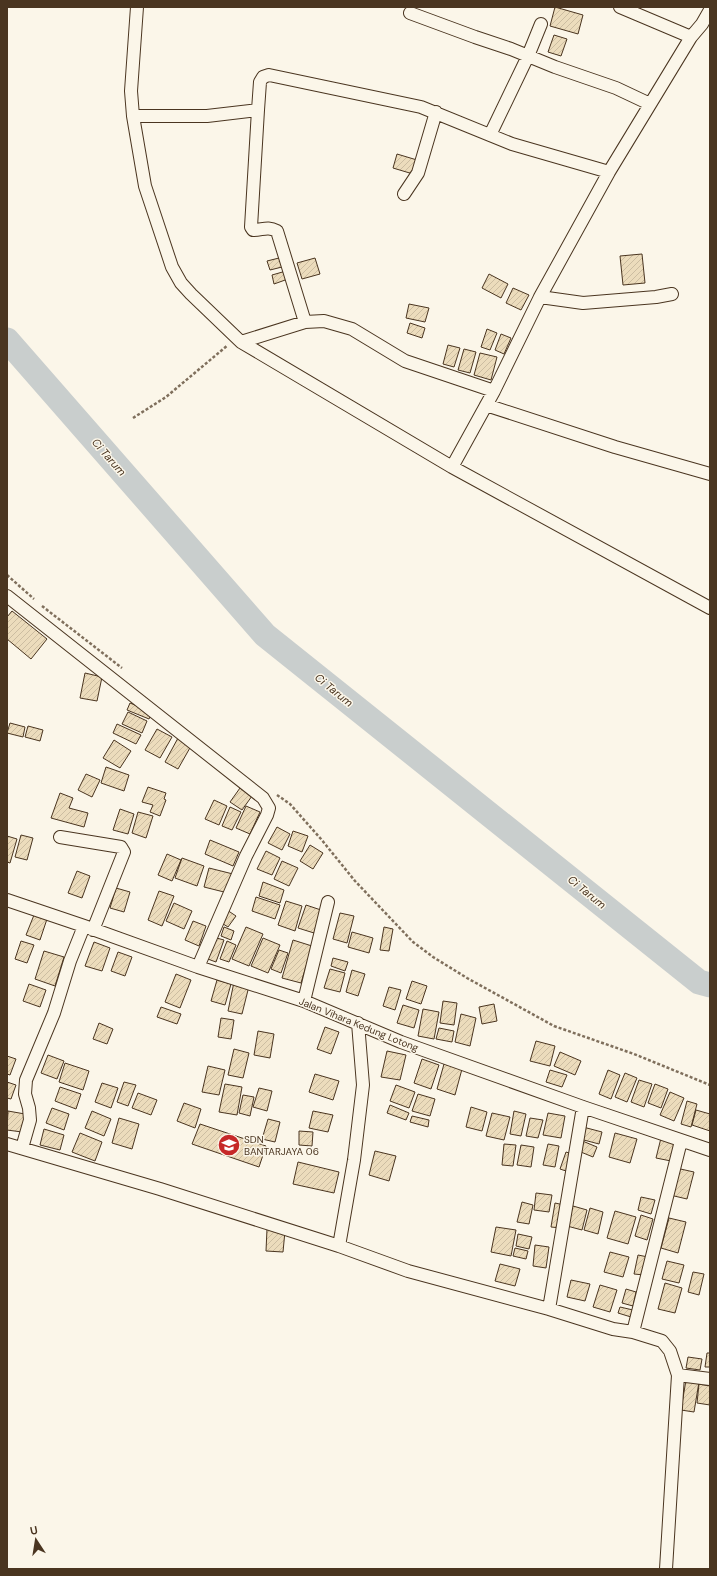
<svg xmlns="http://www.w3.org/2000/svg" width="717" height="1576" viewBox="0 0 717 1576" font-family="'DM Sans',sans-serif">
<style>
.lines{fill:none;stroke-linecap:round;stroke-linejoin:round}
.river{stroke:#c9cecd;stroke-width:25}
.building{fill:url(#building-hatch);stroke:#4a3520}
.minor-casing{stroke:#4a3520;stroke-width:14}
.path{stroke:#7f6f5c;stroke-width:2.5;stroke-dasharray:3 2;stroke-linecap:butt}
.minor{stroke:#fbf6e9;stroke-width:12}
.labels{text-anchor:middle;stroke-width:3;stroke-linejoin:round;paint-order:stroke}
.street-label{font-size:10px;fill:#4a3520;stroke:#fbf6e9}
.poi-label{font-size:10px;fill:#4a3520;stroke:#fbf6e9;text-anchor:start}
.water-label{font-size:11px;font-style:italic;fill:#4a3520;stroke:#fbf6e9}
</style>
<defs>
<pattern id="building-hatch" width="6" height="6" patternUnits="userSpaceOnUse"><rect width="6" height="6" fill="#ecdcbc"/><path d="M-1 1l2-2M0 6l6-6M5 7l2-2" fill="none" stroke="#ccbda1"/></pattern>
</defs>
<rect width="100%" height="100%" fill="#fbf6e9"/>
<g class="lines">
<path class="river" d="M 7,340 L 265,635 L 699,982 L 710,985"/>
</g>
<path class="building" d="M 555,7 L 583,15 L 578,34 L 550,26 Z
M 554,35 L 567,39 L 561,56 L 548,52 Z
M 397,154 L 417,160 L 413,174 L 393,168 Z
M 642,254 L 645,283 L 623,285 L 620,256 Z
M 283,257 L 286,266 L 270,270 L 267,261 Z
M 315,258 L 320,274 L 302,279 L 297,263 Z
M 286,271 L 288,279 L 274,284 L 272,275 Z
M 489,274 L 508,284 L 501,298 L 482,288 Z
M 513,288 L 529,295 L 521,310 L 506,303 Z
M 409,304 L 429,308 L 425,322 L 406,318 Z
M 410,323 L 425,328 L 422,338 L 407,333 Z
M 487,329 L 497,333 L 490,350 L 481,347 Z
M 501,334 L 511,338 L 504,354 L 495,350 Z
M 448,345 L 460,348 L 454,367 L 443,364 Z
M 464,349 L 476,352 L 470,373 L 458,370 Z
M 480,353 L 497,357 L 491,380 L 474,375 Z
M 12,611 L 47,639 L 31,659 L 7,639 L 7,617 Z
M 85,673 L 102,677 L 97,701 L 80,698 Z
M 130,703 L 152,712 L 149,719 L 127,710 Z
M 128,712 L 147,721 L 142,733 L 122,724 Z
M 10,723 L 25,727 L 23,737 L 7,733 Z
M 117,724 L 141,735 L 136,744 L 113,733 Z
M 28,726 L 43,730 L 40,741 L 25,737 Z
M 157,729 L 172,737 L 160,758 L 145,750 Z
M 178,738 L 191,746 L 178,769 L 165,762 Z
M 114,740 L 131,751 L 120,768 L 103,758 Z
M 106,767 L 129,775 L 124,791 L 101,783 Z
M 86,774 L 100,780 L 92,797 L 78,790 Z
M 148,787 L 166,793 L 164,799 L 166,800 L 160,816 L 150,812 L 153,805 L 142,802 Z
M 240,788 L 252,796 L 242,810 L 230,802 Z
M 60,793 L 73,798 L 69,808 L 88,813 L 84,827 L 51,818 Z
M 214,800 L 227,806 L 219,825 L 205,819 Z
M 246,806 L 260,812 L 250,834 L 236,828 Z
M 230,807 L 241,812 L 232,830 L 222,826 Z
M 120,809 L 134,814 L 128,834 L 113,830 Z
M 138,812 L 153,816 L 146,838 L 132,833 Z
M 277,827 L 290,834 L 282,850 L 268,843 Z
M 293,831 L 308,836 L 302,852 L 288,846 Z
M 21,835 L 33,838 L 27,860 L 15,857 Z
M 7,836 L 17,839 L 10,863 L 7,862 Z
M 210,840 L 239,852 L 233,866 L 205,854 Z
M 310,845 L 323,853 L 313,869 L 300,861 Z
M 266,851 L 280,858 L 272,875 L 257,869 Z
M 167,854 L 181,860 L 172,881 L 158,875 Z
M 182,858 L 204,866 L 197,886 L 175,878 Z
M 282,861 L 298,868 L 289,886 L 274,879 Z
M 209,868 L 233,874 L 228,893 L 204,887 Z
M 77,871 L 90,876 L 82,898 L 68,893 Z
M 263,882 L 284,890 L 280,903 L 259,896 Z
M 116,888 L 130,892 L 124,912 L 110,908 Z
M 159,891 L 174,896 L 162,926 L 148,920 Z
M 256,897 L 280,905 L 275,919 L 252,911 Z
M 286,901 L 302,906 L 295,931 L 278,925 Z
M 174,903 L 192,911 L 184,929 L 166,921 Z
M 306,905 L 321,910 L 314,933 L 298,928 Z
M 227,910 L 236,916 L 228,927 L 220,922 Z
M 340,913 L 354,916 L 347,943 L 333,939 Z
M 34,915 L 47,919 L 40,940 L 26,935 Z
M 193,921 L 206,926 L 199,946 L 185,940 Z
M 224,927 L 234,931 L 231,940 L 221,936 Z
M 246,927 L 263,934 L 249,966 L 232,959 Z
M 384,927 L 393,929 L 389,951 L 380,950 Z
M 352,932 L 373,938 L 369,953 L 348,947 Z
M 213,937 L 224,940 L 216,962 L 205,958 Z
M 263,938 L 280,945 L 268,973 L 251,966 Z
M 293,940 L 312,946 L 301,983 L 282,978 Z
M 21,941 L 34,945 L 27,963 L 15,959 Z
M 227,941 L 236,945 L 229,962 L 220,959 Z
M 94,942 L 110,948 L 102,971 L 85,966 Z
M 279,950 L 288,953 L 281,973 L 271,969 Z
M 44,951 L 64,957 L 55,986 L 35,979 Z
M 118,952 L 132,957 L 125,976 L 111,971 Z
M 333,958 L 348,962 L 345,971 L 331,966 Z
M 330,969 L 345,973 L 340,992 L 324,988 Z
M 352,970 L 365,974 L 358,996 L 346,992 Z
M 176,974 L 191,980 L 180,1008 L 165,1002 Z
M 217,980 L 231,984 L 225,1005 L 211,1001 Z
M 412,981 L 427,986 L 421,1004 L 406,999 Z
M 234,982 L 249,986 L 242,1014 L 228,1011 Z
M 29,984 L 46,990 L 40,1007 L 23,1001 Z
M 389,987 L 401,990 L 395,1010 L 383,1006 Z
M 443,1001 L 457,1003 L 454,1025 L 440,1023 Z
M 494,1004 L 497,1021 L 482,1024 L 479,1007 Z
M 403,1005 L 419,1010 L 414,1028 L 397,1023 Z
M 161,1007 L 181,1014 L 177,1024 L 157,1017 Z
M 423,1009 L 439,1012 L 434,1039 L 418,1036 Z
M 461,1014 L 476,1018 L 470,1046 L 455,1042 Z
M 221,1018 L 234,1020 L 231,1039 L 218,1037 Z
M 99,1023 L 113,1029 L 107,1044 L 93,1039 Z
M 325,1027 L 339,1032 L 331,1054 L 317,1049 Z
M 439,1028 L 454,1031 L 452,1042 L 436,1039 Z
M 258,1031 L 274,1034 L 270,1058 L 254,1055 Z
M 536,1041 L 555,1046 L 550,1066 L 530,1061 Z
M 234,1049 L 249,1053 L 243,1078 L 228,1075 Z
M 387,1051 L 406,1055 L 400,1080 L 381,1077 Z
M 560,1052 L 581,1061 L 575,1075 L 554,1066 Z
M 48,1055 L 64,1061 L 57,1079 L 41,1073 Z
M 7,1056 L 16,1059 L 10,1075 L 7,1074 Z
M 422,1059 L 439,1065 L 431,1089 L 414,1083 Z
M 65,1063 L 89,1071 L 83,1090 L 59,1082 Z
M 444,1064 L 462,1069 L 455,1095 L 437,1089 Z
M 208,1066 L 225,1070 L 219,1095 L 202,1092 Z
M 550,1070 L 567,1075 L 562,1087 L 546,1082 Z
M 608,1070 L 620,1075 L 611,1099 L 599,1094 Z
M 625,1073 L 637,1078 L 627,1102 L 615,1097 Z
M 315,1074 L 339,1081 L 333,1100 L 309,1092 Z
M 639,1080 L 652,1084 L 644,1107 L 631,1102 Z
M 7,1082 L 16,1085 L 11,1099 L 7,1098 Z
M 124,1082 L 136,1085 L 128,1106 L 117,1102 Z
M 102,1083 L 118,1088 L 111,1108 L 95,1102 Z
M 225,1084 L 242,1087 L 237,1115 L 219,1112 Z
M 655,1084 L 668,1089 L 661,1108 L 648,1103 Z
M 396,1085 L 415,1092 L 409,1108 L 390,1101 Z
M 60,1087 L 81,1094 L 76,1109 L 55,1101 Z
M 259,1088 L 272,1091 L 267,1111 L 253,1107 Z
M 670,1092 L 684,1098 L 674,1121 L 660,1115 Z
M 138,1093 L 157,1100 L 151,1115 L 132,1108 Z
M 418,1094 L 435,1099 L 430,1116 L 412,1111 Z
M 243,1095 L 254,1097 L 250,1116 L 239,1113 Z
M 687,1101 L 697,1104 L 691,1127 L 681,1124 Z
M 184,1103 L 201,1109 L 195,1128 L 177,1121 Z
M 390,1105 L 409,1113 L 406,1120 L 387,1113 Z
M 471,1107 L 487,1112 L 482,1131 L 466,1127 Z
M 52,1108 L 69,1114 L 64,1130 L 46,1123 Z
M 696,1110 L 710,1114 L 710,1131 L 692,1125 Z
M 8,1111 L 25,1114 L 22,1132 L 7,1130 Z
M 92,1111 L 111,1119 L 104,1136 L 85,1128 Z
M 313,1111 L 333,1115 L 328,1132 L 309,1128 Z
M 514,1111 L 526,1114 L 521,1136 L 510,1134 Z
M 492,1113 L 510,1117 L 504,1140 L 486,1136 Z
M 548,1113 L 565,1116 L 561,1138 L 543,1135 Z
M 412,1116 L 429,1120 L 428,1127 L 410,1122 Z
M 119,1118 L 139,1124 L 132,1149 L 112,1143 Z
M 530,1118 L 543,1120 L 538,1138 L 526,1136 Z
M 268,1119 L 280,1122 L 275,1142 L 262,1139 Z
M 200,1124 L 266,1146 L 259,1167 L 192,1144 Z
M 583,1127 L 602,1132 L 599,1144 L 580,1139 Z
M 44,1129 L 64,1135 L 60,1150 L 40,1145 Z
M 299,1131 L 313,1132 L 312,1146 L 299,1145 Z
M 80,1133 L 102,1142 L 95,1161 L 72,1152 Z
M 615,1133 L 637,1139 L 630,1163 L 609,1157 Z
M 661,1138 L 676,1141 L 671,1161 L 656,1158 Z
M 580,1140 L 597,1147 L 593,1157 L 576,1150 Z
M 504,1144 L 516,1145 L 513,1166 L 502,1165 Z
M 548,1144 L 559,1146 L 555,1167 L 543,1165 Z
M 521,1145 L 534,1147 L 531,1167 L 517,1165 Z
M 375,1151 L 396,1156 L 389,1181 L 369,1175 Z
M 566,1152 L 575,1155 L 569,1172 L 560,1169 Z
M 298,1162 L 339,1172 L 334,1193 L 293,1184 Z
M 676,1168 L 694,1172 L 687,1199 L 670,1195 Z
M 536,1193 L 552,1195 L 549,1212 L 534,1210 Z
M 641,1197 L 655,1200 L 651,1214 L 638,1210 Z
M 522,1202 L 533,1205 L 529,1224 L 517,1222 Z
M 555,1203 L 564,1205 L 561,1228 L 551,1227 Z
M 573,1206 L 587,1210 L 582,1230 L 567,1226 Z
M 590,1208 L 603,1212 L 598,1234 L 584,1230 Z
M 615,1211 L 636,1217 L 628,1244 L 607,1238 Z
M 641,1215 L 653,1219 L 647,1240 L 635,1236 Z
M 669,1218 L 686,1222 L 678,1253 L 661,1248 Z
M 496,1227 L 516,1230 L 511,1256 L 491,1252 Z
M 267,1229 L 285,1231 L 283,1252 L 266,1251 Z
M 518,1234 L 532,1237 L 529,1249 L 516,1246 Z
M 535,1245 L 549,1247 L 546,1268 L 533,1266 Z
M 515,1248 L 528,1251 L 526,1259 L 513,1256 Z
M 610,1252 L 629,1257 L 623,1277 L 604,1272 Z
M 638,1255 L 648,1257 L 644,1275 L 634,1274 Z
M 667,1261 L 684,1265 L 679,1283 L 662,1279 Z
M 500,1264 L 520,1269 L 515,1286 L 495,1281 Z
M 693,1272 L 704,1274 L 699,1295 L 688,1292 Z
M 571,1280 L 590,1284 L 585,1301 L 567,1297 Z
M 665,1283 L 682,1288 L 675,1313 L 658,1309 Z
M 600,1285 L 617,1290 L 610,1312 L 593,1307 Z
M 626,1289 L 636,1292 L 633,1306 L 622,1303 Z
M 620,1307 L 633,1310 L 631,1317 L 618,1313 Z
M 707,1353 L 710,1353 L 710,1367 L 705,1367 Z
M 688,1357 L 702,1359 L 700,1370 L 686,1368 Z
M 686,1380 L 699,1382 L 694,1412 L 681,1410 Z
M 699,1384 L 710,1386 L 710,1405 L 697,1403 Z"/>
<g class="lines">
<g class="minor-casing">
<path id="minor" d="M 137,7 L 131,91 L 133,116 L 145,186 L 172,267 L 181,283 L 191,294 L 241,342 L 452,467 L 710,608
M 620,7 L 691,37
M 410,13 L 475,37 L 511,49 L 555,67 L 616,88 L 650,104
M 258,110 L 251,227 L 253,230 C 263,230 267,226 277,231 L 305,322
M 133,116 L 207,116 L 258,110 L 260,82 L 263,77 L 269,75 L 421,107 L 512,144 L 609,172
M 490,135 L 528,56 L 541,24
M 404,194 L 418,173 L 436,112
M 540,297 L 583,303 L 656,297 L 672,294
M 241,342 L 305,322 L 324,321 L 352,329 L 405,361 L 494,391
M 486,405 L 615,447 L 710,474
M 452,467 L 494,391 L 540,297 L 609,172 L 691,37 L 702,24 L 710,10
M 7,596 L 263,798 L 269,808 L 267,815 L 246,856 L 198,967
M 60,837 L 121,847 L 124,852 L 93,930
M 7,900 L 84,926 L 198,967 L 304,1001 L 401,1042 L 583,1107 L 710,1150
M 304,1001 L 328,902
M 7,1144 L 160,1189 L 339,1246 L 408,1271 L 549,1309 L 613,1329 L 633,1332 L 662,1341 L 670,1351 L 678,1375 L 666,1569
M 22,1148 L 30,1120 L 29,1108 L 25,1094 L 26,1080 L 54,1013 L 70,961 L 84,926
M 339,1246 L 354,1160 L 363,1085 L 358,1023
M 549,1309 L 583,1107
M 633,1332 L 681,1141
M 678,1375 L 710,1379"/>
</g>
<path class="path" d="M 133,418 L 166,397 L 228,345
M 7,575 L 34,599
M 42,606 L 122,668
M 277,795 L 290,804 L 321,839 L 355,881 L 413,942 L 433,957 L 467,978 L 554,1026 L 634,1054 L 710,1085"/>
<use href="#minor" class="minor"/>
</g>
<defs>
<g id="school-disc" transform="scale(1.15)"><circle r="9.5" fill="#c62828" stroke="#fbf6e9"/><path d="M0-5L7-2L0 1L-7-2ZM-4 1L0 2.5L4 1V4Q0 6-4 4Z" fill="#fff"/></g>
</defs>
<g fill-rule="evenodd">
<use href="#school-disc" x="229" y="1145"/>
</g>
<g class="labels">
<g class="street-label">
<text transform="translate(359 1024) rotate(22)" y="4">Jalan Vihara Kedung Lotong</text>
</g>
<g class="poi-label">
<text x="244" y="1143">SDN<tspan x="244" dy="12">BANTARJAYA 06</tspan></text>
</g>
<g class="water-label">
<text transform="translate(109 457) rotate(49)" y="4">Ci Tarum</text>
<text transform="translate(334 690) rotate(39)" y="4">Ci Tarum</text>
<text transform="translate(587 892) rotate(39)" y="4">Ci Tarum</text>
</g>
</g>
<rect width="717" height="1576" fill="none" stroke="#4a3520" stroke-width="16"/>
<g transform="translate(36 1540) rotate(348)" stroke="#fbf6e9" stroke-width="3" paint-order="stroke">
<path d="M0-3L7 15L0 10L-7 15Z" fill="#4a3520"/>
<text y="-6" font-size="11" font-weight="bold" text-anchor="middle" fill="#4a3520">U</text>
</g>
</svg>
